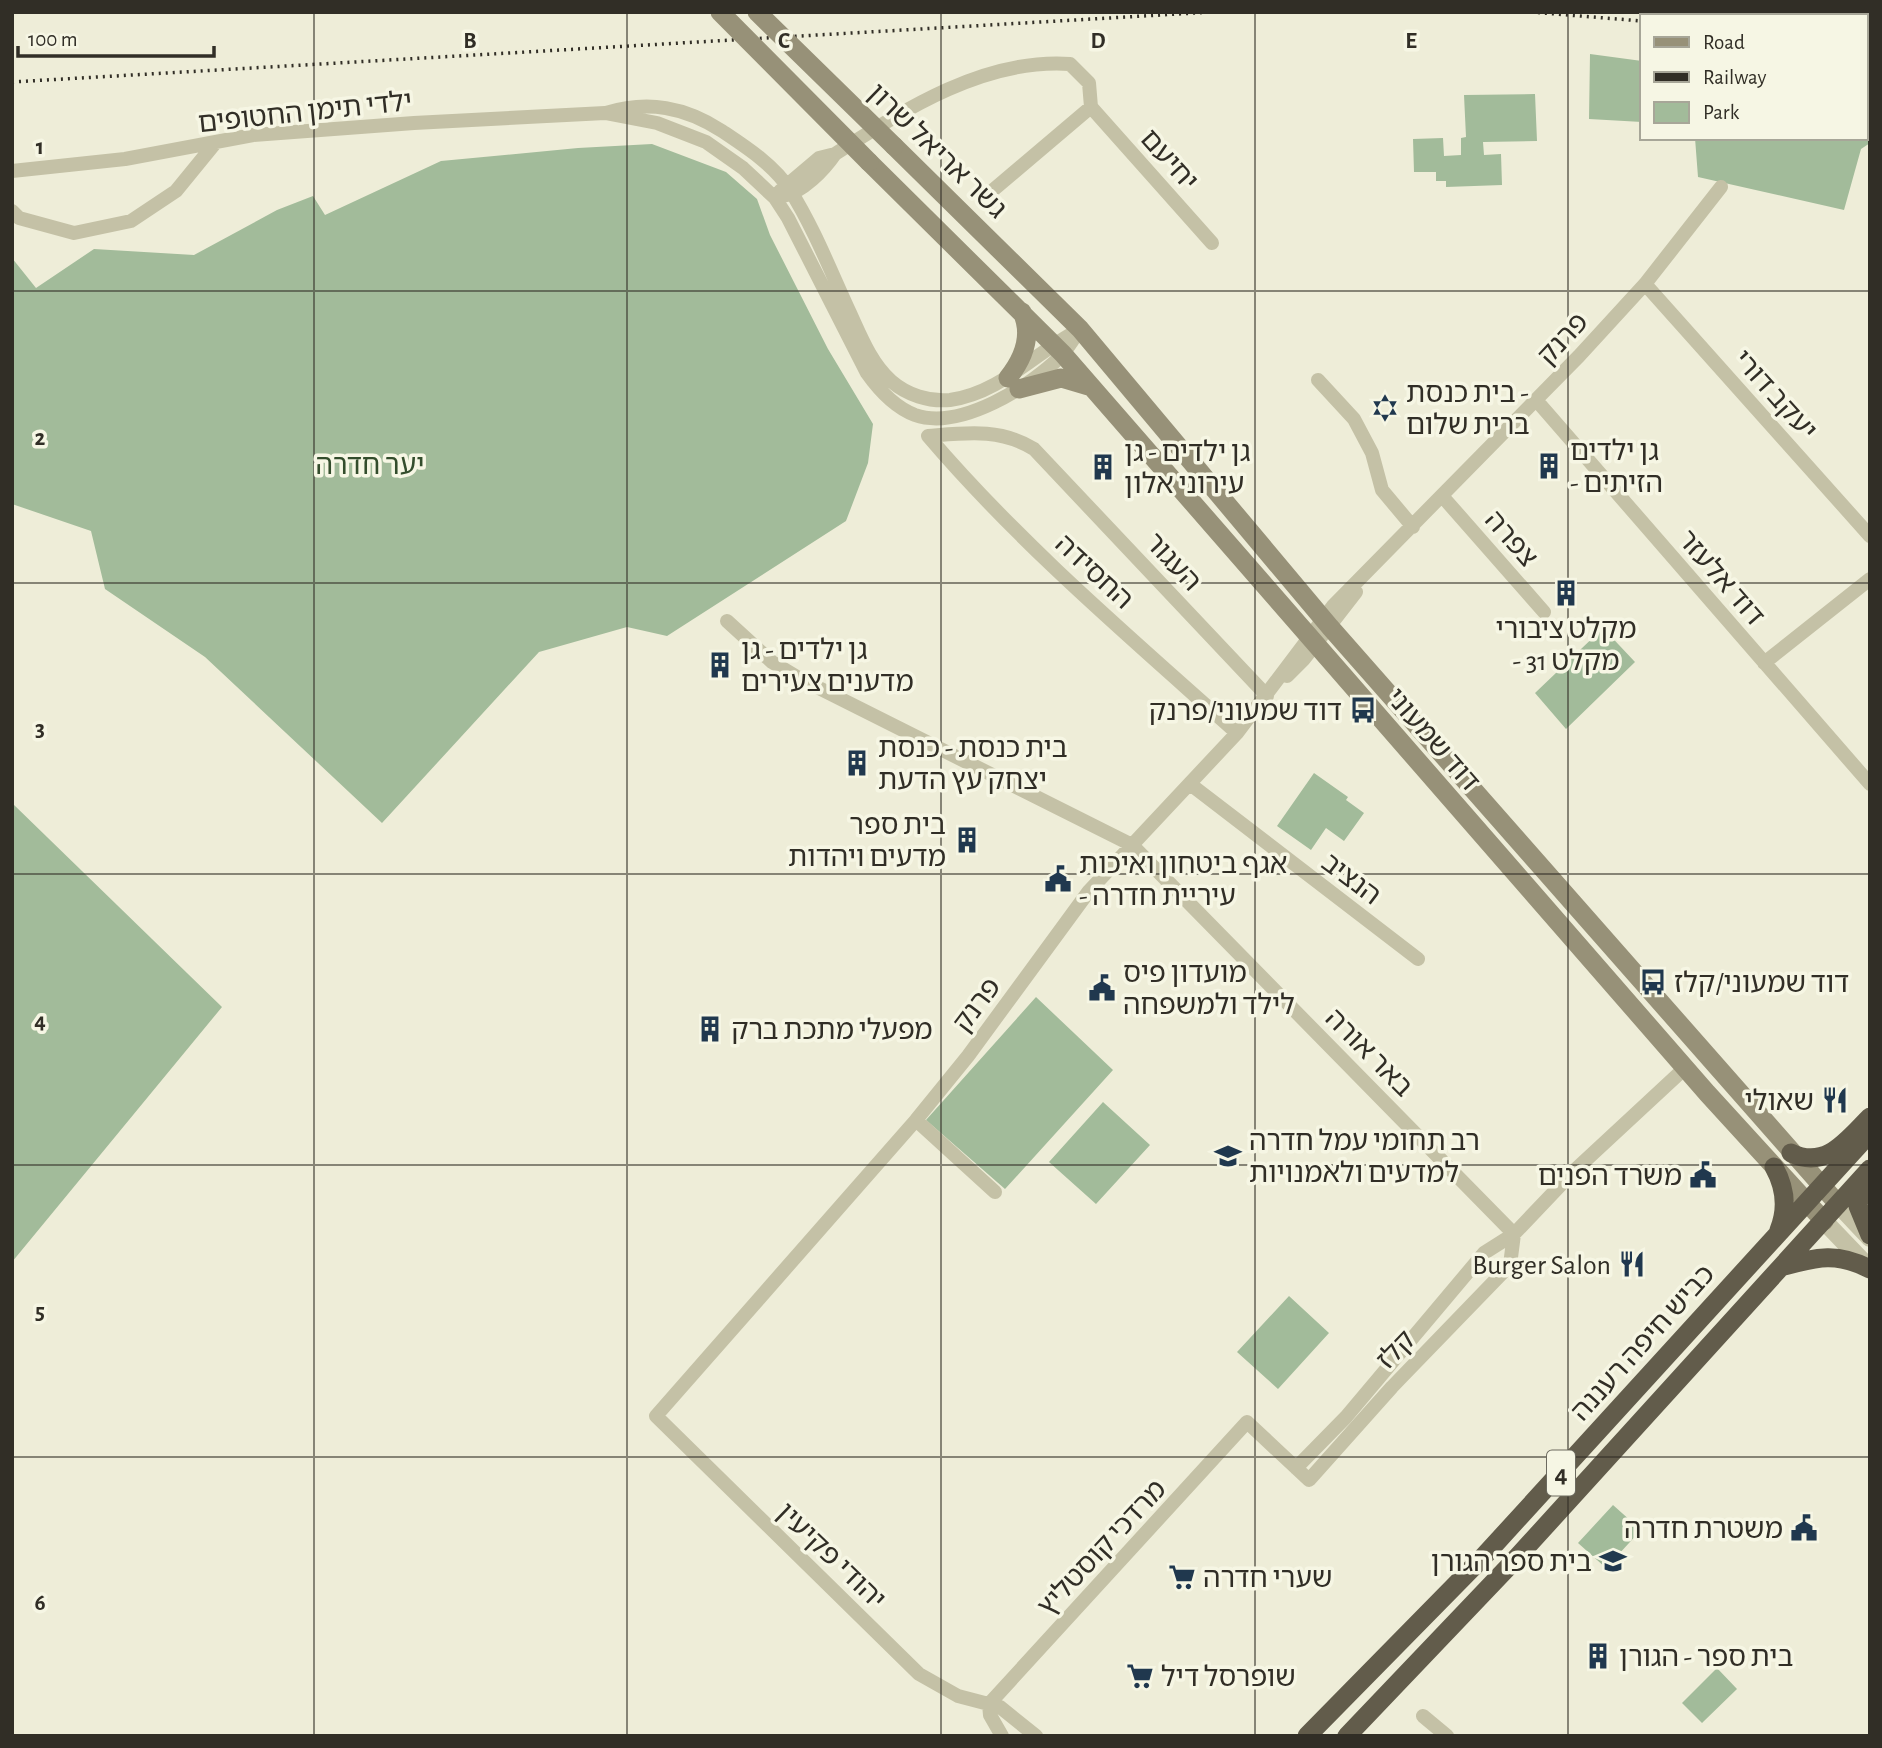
<svg xmlns="http://www.w3.org/2000/svg" width="1882" height="1748" viewBox="0 0 1882 1748" font-family="'Alegreya Sans','Noto Sans Hebrew',sans-serif">
<style>
.green{fill:#a2bb9a}
.lines{fill:none;stroke-linecap:round;stroke-linejoin:round}
.minor{stroke:#c4c1a6;stroke-width:14}
.tertiary{stroke:#c4c1a6;stroke-width:18}
.secondary{stroke:#979178;stroke-width:19}
.trunk{stroke:#625c4b;stroke-width:19}
.rail{stroke:#312e26;stroke-width:3.5;stroke-dasharray:2 5;stroke-linecap:butt}
.secondary-bridge{stroke:#979178;stroke-width:19}
.grid{fill:none;stroke:#312e26;stroke-width:2;stroke-opacity:0.55}
.labels{text-anchor:middle;stroke-width:7;stroke-linejoin:round;paint-order:stroke}
.shield{fill:#f6f6e4;stroke:#6c6a5f;stroke-width:2}
.shield-label{font-size:26px;font-weight:bold;fill:#312e26}
.street-label{font-size:28px;fill:#312e26;stroke:#f6f6e4}
.poi-label{font-size:28px;fill:#312e26;stroke:#f6f6e4;text-anchor:start}
.park-label{font-size:28px;fill:#334d2c;stroke:#f6f6e4}
.grid-label{font-size:23px;text-anchor:middle;font-weight:bold;fill:#312e26;stroke:#f6f6e4;stroke-width:7;stroke-linejoin:round;paint-order:stroke}
</style>
<rect width="100%" height="100%" fill="#eeedd8"/>
<path class="green" d="M 1590,54 L 1642,61 L 1642,122 L 1589,119 Z
M 1866,87 L 1870,88 L 1870,143 L 1861,149 L 1844,210 L 1698,177 L 1695,138 L 1866,138 Z
M 1535,94 L 1537,141 L 1483,142 L 1484,155 L 1501,154 L 1502,185 L 1446,187 L 1446,181 L 1436,181 L 1436,172 L 1414,172 L 1413,139 L 1443,138 L 1444,156 L 1461,155 L 1461,138 L 1466,137 L 1464,95 Z
M 652,144 L 726,172 L 757,199 L 770,235 L 828,349 L 873,424 L 868,463 L 846,521 L 667,636 L 627,627 L 539,652 L 382,823 L 205,657 L 105,589 L 91,531 L 12,504 L 12,258 L 36,288 L 94,249 L 194,255 L 277,210 L 313,196 L 325,215 L 441,161 L 578,148 Z
M 1603,628 L 1635,662 L 1566,729 L 1535,693 Z
M 1314,773 L 1348,797 L 1346,800 L 1364,813 L 1344,841 L 1326,828 L 1311,850 L 1277,826 Z
M 12,803 L 222,1007 L 12,1262 Z
M 1036,997 L 1113,1070 L 1005,1189 L 926,1120 Z
M 1103,1102 L 1150,1145 L 1096,1204 L 1049,1162 Z
M 1289,1296 L 1329,1333 L 1278,1389 L 1237,1352 Z
M 1613,1505 L 1641,1530 L 1606,1568 L 1578,1543 Z
M 1717,1668 L 1737,1689 L 1702,1723 L 1682,1703 Z"/>
<g class="lines">
<path class="minor" d="M 606,113 C 648,100 685,107 722,131 C 746,147 774,165 790,190 C 814,228 831,272 850,313 C 861,337 871,363 891,381 C 907,395 929,402 950,400 C 1001,393 1035,352 1079,330
M 12,171 L 125,159 L 253,135 L 414,123 L 605,113 L 657,123 L 706,142 L 743,168 L 775,198 L 788,218 L 867,373 C 879,390 894,407 915,415 C 960,431 1031,386 1061,356 C 1068,348 1074,338 1080,329
M 780,191 L 819,158 L 835,154 C 904,110 984,58 1070,64 L 1089,83 L 1091,107 L 1212,243
M 783,196 C 803,192 824,170 835,154
M 986,196 L 1091,107
M 12,211 L 19,218 L 74,233 L 131,221 L 176,191 L 216,142
M 1645,284 L 1870,536
M 1318,380 L 1354,419 L 1372,453 L 1382,490 L 1413,527
M 1537,401 L 1870,784
M 928,436 C 966,433 1000,428 1034,449 L 1267,696
M 928,436 C 1021,545 1131,638 1237,733
M 1443,497 L 1544,612
M 727,621 L 772,662 L 797,677 L 1132,845 L 1514,1234
M 1764,663 L 1870,579
M 1287,676 L 1304,659 L 1356,592
M 1190,784 L 1418,959
M 916,1120 L 995,1192
M 1296,1468 L 1346,1417 L 1484,1253 L 1514,1234 L 1574,1171 L 1685,1068
M 989,1704 L 1247,1422 L 1309,1480 L 1392,1387 L 1510,1265 L 1514,1234
M 989,1704 L 990,1715 L 1002,1736
M 1423,1716 L 1447,1736
M 1036,1736 L 1000,1707 L 958,1696 L 919,1674 L 656,1416 L 916,1120 L 968,1056 L 1089,891 L 1237,733 L 1333,606 L 1579,356 L 1645,284 L 1721,187"/>
<path class="tertiary" d="M 1838,1204 L 1870,1238
M 1824,1221 L 1870,1269"/>
<path class="secondary" d="M 894,146 L 1080,329 L 1330,627 L 1838,1204
M 869,162 L 1063,354 L 1707,1093 L 1824,1221
M 1008,378 C 1023,359 1033,336 1022,312
M 1019,389 L 1061,378 L 1088,386"/>
<path class="trunk" d="M 1791,1153 C 1826,1170 1847,1140 1870,1117
M 1774,1167 C 1785,1187 1788,1208 1779,1230
M 1863,1177 L 1858,1206 L 1870,1235
M 1784,1266 C 1818,1257 1837,1252 1870,1269
M 1307,1736 L 1484,1556 L 1870,1133
M 1347,1736 L 1511,1564 L 1870,1169"/>
<path class="rail" d="M 1531,12 L 1642,21
M 1647,12 L 1680,16
M 1866,43 L 1870,43
M 12,82 L 1212,12"/>
<path class="secondary-bridge" d="M 720,12 L 869,162
M 757,12 L 894,146"/>
</g>
<path class="grid" d="M 314,12 L 314,1736M 627,12 L 627,1736M 941,12 L 941,1736M 1255,12 L 1255,1736M 1568,12 L 1568,1736M 12,291 L 1870,291M 12,583 L 1870,583M 12,874 L 1870,874M 12,1165 L 1870,1165M 12,1457 L 1870,1457"/>
<defs>
<g id="synagogue-bare" transform="scale(2.1)"><path d="M0-6.5L5.6 3.2H-5.6ZM0 6.5L5.6-3.2H-5.6Z" fill="#20384e" stroke="#f6f6e4" stroke-width="2.5" paint-order="stroke"/></g>
<g id="building-bare" transform="scale(2.1)"><path d="M-4-6H4V6H1V3H-1V6H-4ZM-2.5-4.3h1.7v1.8h-1.7ZM.8-4.3h1.7v1.8H.8ZM-2.5-1h1.7V.8h-1.7ZM.8-1h1.7V.8H.8Z" fill="#20384e" stroke="#f6f6e4" stroke-width="2.5" paint-order="stroke"/></g>
<g id="bus-bare" transform="scale(2.1)"><path d="M-5-6H5V4H4V6H2V4H-2V6H-4V4H-5ZM-3.5-4V0h7V-4ZM-3.5 1.2v1.5H-2V1.2ZM2 1.2v1.5H3.5V1.2Z" fill="#20384e" stroke="#f6f6e4" stroke-width="2.5" paint-order="stroke"/></g>
<g id="civic-bare" transform="scale(2.1)"><path d="M-.6-6.5H3V-4.5H.6V-3L4-1V1h2V6H-6V1h2V-1L-.6-3ZM-1.2 2.5V6h2.4V2.5Z" fill="#20384e" stroke="#f6f6e4" stroke-width="2.5" paint-order="stroke"/></g>
<g id="restaurant-bare" transform="scale(2.1)"><path d="M-5-6h1v4h1v-4h1v4h1v-4h1v5L-1.5 .5V6h-2V.5L-5-1ZM5-6V6H3V1.5H1.5Q1.5-4 5-6Z" fill="#20384e" stroke="#f6f6e4" stroke-width="2.5" paint-order="stroke"/></g>
<g id="school-bare" transform="scale(2.1)"><path d="M0-5L7-2L0 1L-7-2ZM-4 1L0 2.5L4 1V4Q0 6-4 4Z" fill="#20384e" stroke="#f6f6e4" stroke-width="2.5" paint-order="stroke"/></g>
<g id="supermarket-bare" transform="scale(2.1)"><path d="M-6-5.5h2.5l.6 2H6L4.5 2H-2.5L-4.4-4H-6ZM-1.5 3.2a1.3 1.3 0 1 0 .1 0ZM3 3.2a1.3 1.3 0 1 0 .1 0Z" fill="#20384e" stroke="#f6f6e4" stroke-width="2.5" paint-order="stroke"/></g>
</defs>
<g fill-rule="evenodd">
<use href="#synagogue-bare" x="1385" y="408"/>
<use href="#building-bare" x="1549" y="466"/>
<use href="#building-bare" x="1103" y="467"/>
<use href="#building-bare" x="1566" y="593"/>
<use href="#building-bare" x="720" y="665"/>
<use href="#bus-bare" x="1363" y="710"/>
<use href="#building-bare" x="857" y="763"/>
<use href="#building-bare" x="967" y="840"/>
<use href="#civic-bare" x="1058" y="879"/>
<use href="#bus-bare" x="1653" y="982"/>
<use href="#civic-bare" x="1102" y="988"/>
<use href="#building-bare" x="710" y="1029"/>
<use href="#restaurant-bare" x="1835" y="1100"/>
<use href="#school-bare" x="1228" y="1156"/>
<use href="#civic-bare" x="1703" y="1175"/>
<use href="#restaurant-bare" x="1632" y="1264"/>
<use href="#civic-bare" x="1804" y="1528"/>
<use href="#school-bare" x="1613" y="1561"/>
<use href="#supermarket-bare" x="1182" y="1577"/>
<use href="#building-bare" x="1598" y="1656"/>
<use href="#supermarket-bare" x="1140" y="1676"/>
</g>
<g class="labels">
<rect class="shield" x="1547" y="1450.5" width="28" height="45" rx="5"/>
<g class="shield-label">
<text x="1561" y="1482">4</text>
</g>
<g class="street-label">
<text transform="translate(305 111) rotate(-6)" y="10">ילדי תימן החטופים</text>
<text transform="translate(938 150) rotate(44)" y="10">גשר אריאל שרון</text>
<text transform="translate(1170 159) rotate(48)" y="10">יחיעם</text>
<text transform="translate(1562 338) rotate(-47)" y="10">פרנק</text>
<text transform="translate(1776 394) rotate(48)" y="10">יעקב דורי</text>
<text transform="translate(1512 538) rotate(49)" y="10">צפרה</text>
<text transform="translate(1174 561) rotate(47)" y="10">העגור</text>
<text transform="translate(1095 571) rotate(43)" y="10">החסידה</text>
<text transform="translate(1722 577) rotate(49)" y="10">דוד אלעזר</text>
<text transform="translate(1434 739) rotate(49)" y="10">דוד שמעוני</text>
<text transform="translate(1352 878) rotate(37)" y="10">הנציב</text>
<text transform="translate(976 1004) rotate(-53)" y="10">פרנק</text>
<text transform="translate(1370 1052) rotate(45)" y="10">באר אורה</text>
<text transform="translate(1642 1342) rotate(-48)" y="10">כביש חיפה רעננה</text>
<text transform="translate(1395 1349) rotate(-46)" y="10">קלז</text>
<text transform="translate(1101 1547) rotate(-47)" y="10">מרדכי קוסטליץ</text>
<text transform="translate(832 1555) rotate(44)" y="10">יהודי פקיעין</text>
</g>
<g class="poi-label">
<text x="1406" y="402">בית כנסת -<tspan x="1406" dy="32">ברית שלום</tspan></text>
<text x="1570" y="460">גן ילדים<tspan x="1570" dy="32">- הזיתים</tspan></text>
<text x="1124" y="461">גן ילדים - גן<tspan x="1124" dy="32">עירוני אלון</tspan></text>
<text x="1566" y="638" text-anchor="middle">מקלט ציבורי<tspan x="1566" dy="32">- מקלט 31</tspan></text>
<text x="741" y="659">גן ילדים - גן<tspan x="741" dy="32">מדענים צעירים</tspan></text>
<text x="1342" y="720" text-anchor="end">דוד שמעוני/פרנק</text>
<text x="878" y="757">בית כנסת - כנסת<tspan x="878" dy="32">יצחק עץ הדעת</tspan></text>
<text x="946" y="834" text-anchor="end">בית ספר<tspan x="946" dy="32">מדעים ויהדות</tspan></text>
<text x="1079" y="873">אגף ביטחון ואיכות<tspan x="1079" dy="32">- עיריית חדרה</tspan></text>
<text x="1123" y="982">מועדון פיס<tspan x="1123" dy="32">לילד ולמשפחה</tspan></text>
<text x="1674" y="992">דוד שמעוני/קלז</text>
<text x="731" y="1039">מפעלי מתכת ברק</text>
<text x="1814" y="1110" text-anchor="end">שאולי</text>
<text x="1249" y="1150">רב תחומי עמל חדרה<tspan x="1249" dy="32">למדעים ולאמנויות</tspan></text>
<text x="1682" y="1185" text-anchor="end">משרד הפנים</text>
<text x="1611" y="1274" text-anchor="end">Burger Salon</text>
<text x="1783" y="1538" text-anchor="end">משטרת חדרה</text>
<text x="1592" y="1571" text-anchor="end">בית ספר הגורן</text>
<text x="1203" y="1587">שערי חדרה</text>
<text x="1619" y="1666">בית ספר - הגורן</text>
<text x="1161" y="1686">שופרסל דיל</text>
</g>
<g class="park-label">
<text x="370" y="474">יער חדרה</text>
</g>
</g>
<g class="grid-label">
<text x="470" y="48">B</text>
<text x="784" y="48">C</text>
<text x="1098" y="48">D</text>
<text x="1411" y="48">E</text>
<text x="40" y="154">1</text>
<text x="40" y="445">2</text>
<text x="40" y="736">3</text>
<text x="40" y="1028">4</text>
<text x="40" y="1319">5</text>
<text x="40" y="1610">6</text>
</g>
<rect width="1882" height="1748" fill="none" stroke="#312e26" stroke-width="28"/>
<rect x="1640" y="14" width="228" height="126" fill="#f6f6e4" stroke="#a7a698" stroke-width="2"/>
<rect x="1654" y="37" width="35" height="10" fill="#979178" stroke="#a7a698" stroke-width="2"/>
<text x="1703" y="49" font-size="21" fill="#312e26">Road</text>
<rect x="1654" y="72" width="35" height="10" fill="#312e26" stroke="#a7a698" stroke-width="2"/>
<text x="1703" y="84" font-size="21" fill="#312e26">Railway</text>
<rect x="1654" y="102" width="35" height="21" fill="#a2bb9a" stroke="#a7a698" stroke-width="2"/>
<text x="1703" y="119" font-size="21" fill="#312e26">Park</text>
<path d="M18 46v10h196v-10" fill="none" stroke="#312e26" stroke-width="3.5"/>
<text x="28" y="46" font-size="21" fill="#312e26" stroke="#f6f6e4" stroke-width="5" paint-order="stroke">100 m</text>
</svg>
